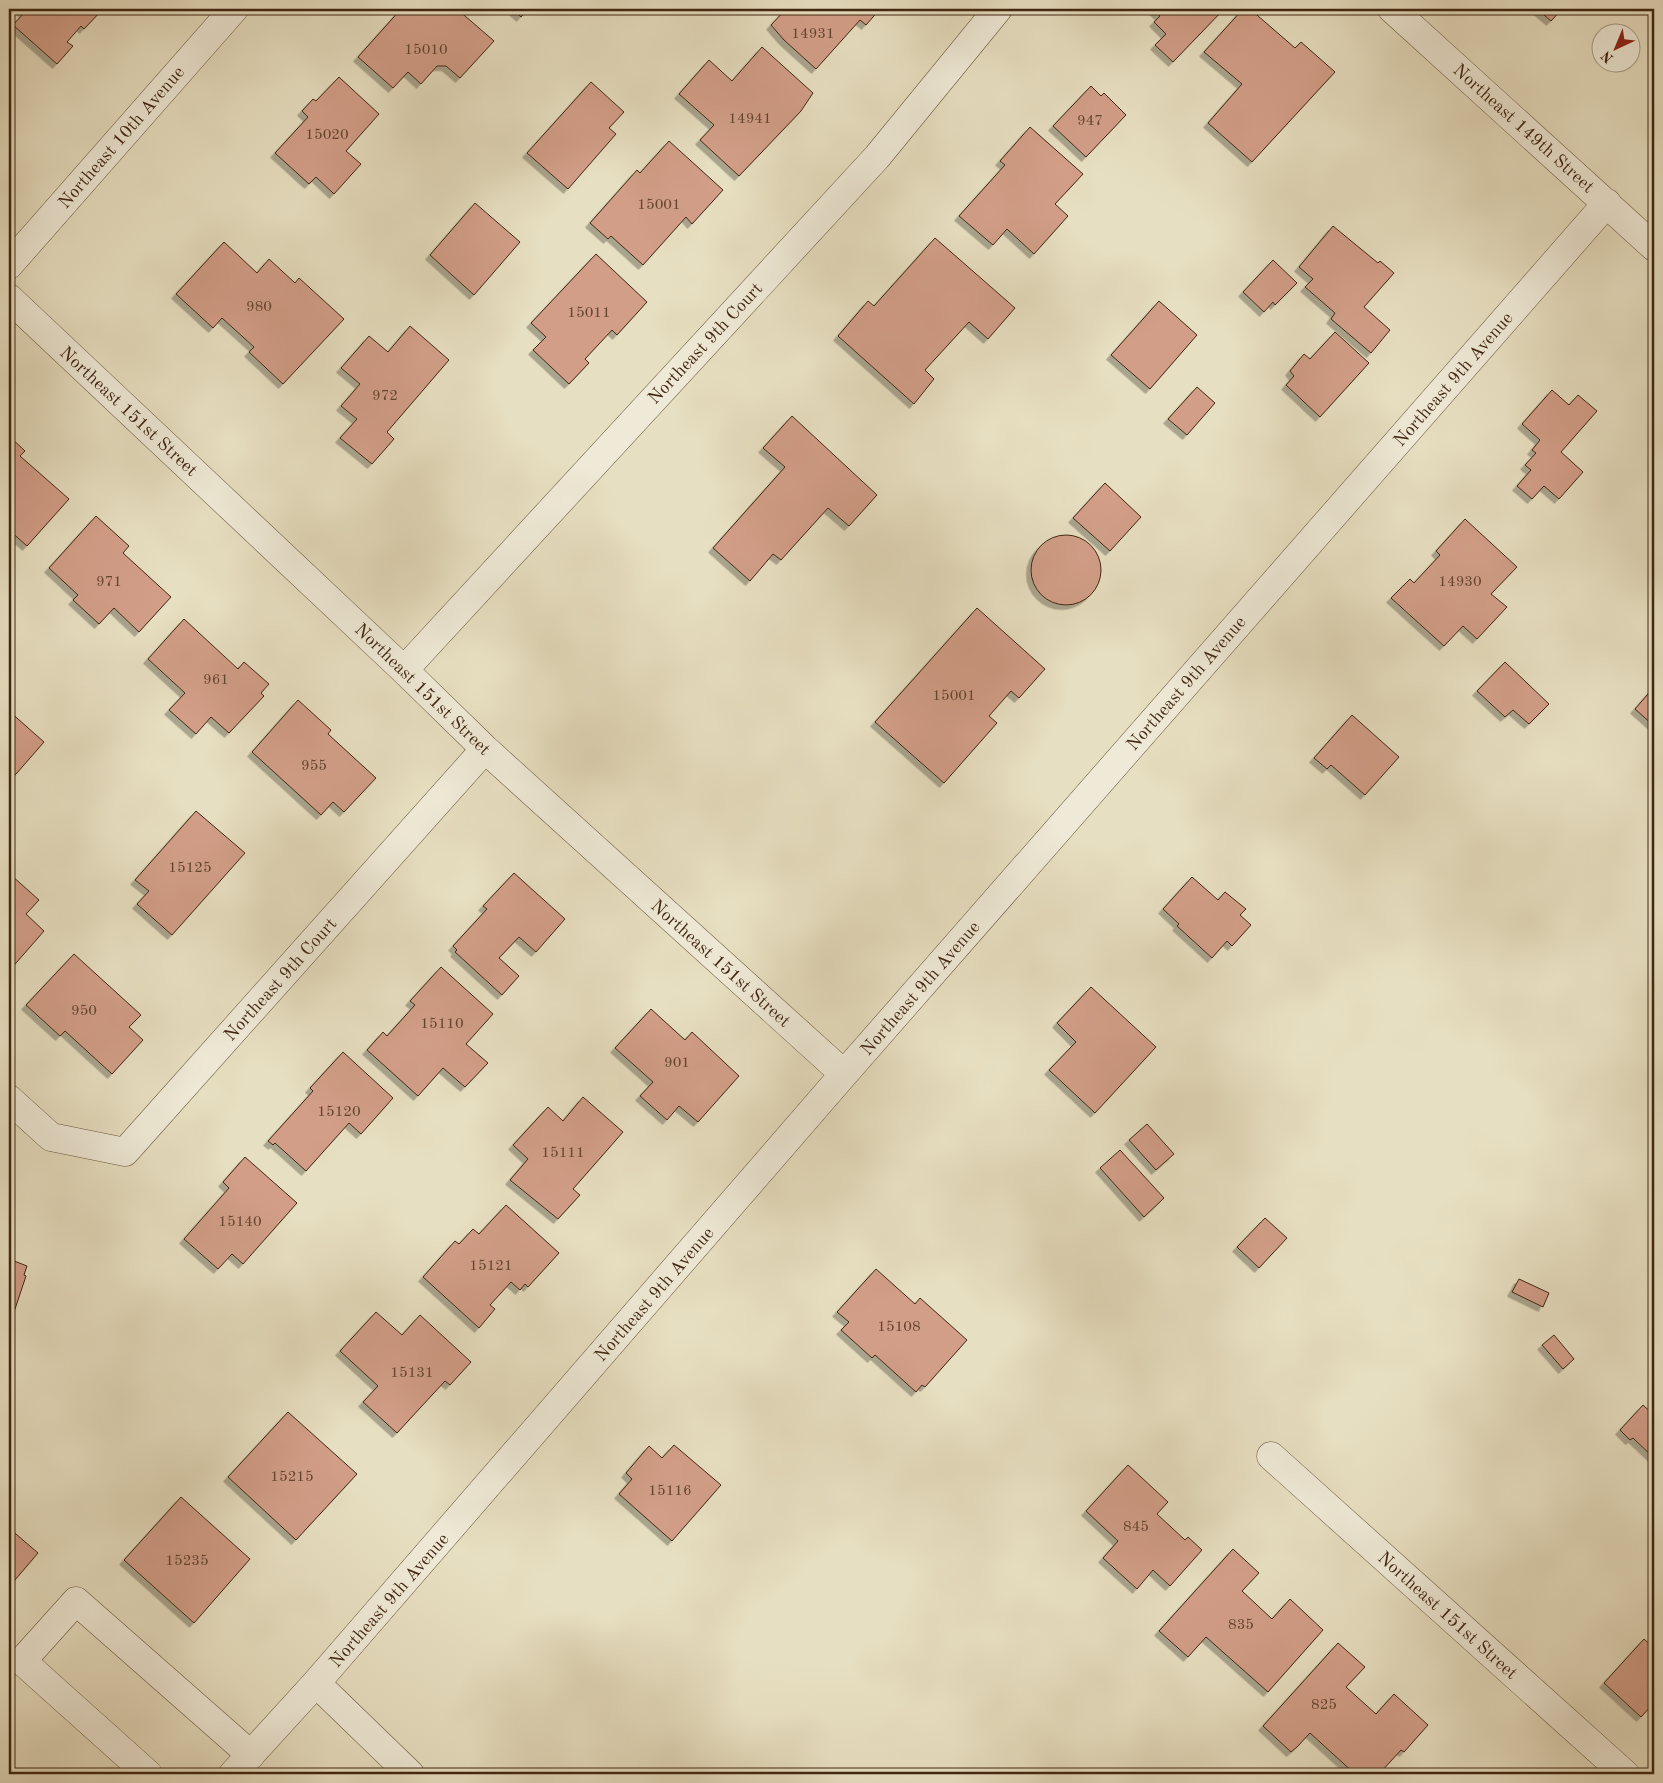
<svg xmlns="http://www.w3.org/2000/svg" width="1663" height="1783" viewBox="0 0 1663 1783" font-family="'Old Standard TT',serif">
<style>
.building{fill:#d29e88;stroke:#402712;filter:url(#shadow)}
.lines{fill:none;stroke-linecap:round;stroke-linejoin:round}
.minor-casing{stroke:#6a553e;stroke-width:29}
.minor{stroke:#efead7;stroke-width:28}
.labels{text-anchor:middle;stroke-width:4;stroke-linejoin:round;paint-order:stroke}
.number-label{font-size:15px;fill:#644530}
.street-label{font-size:18px;fill:#402712;stroke:#efead7}
</style>
<defs>
<filter id="shadow"><feDropShadow dx="-4.5" dy="4.5" stdDeviation="0" flood-color="#0004"/></filter>
</defs>
<rect width="100%" height="100%" fill="#e7dfc1"/>
<filter id="stains"><feTurbulence type="fractalNoise" baseFrequency=".004" numOctaves="4"/><feColorMatrix values="0 0 0 0 .2 0 0 0 0 .09 0 0 0 0 .02 0 0 0 .5 -.17"/></filter>
<radialGradient id="worn" r=".72"><stop offset=".6" stop-color="#630" stop-opacity="0"/><stop offset="1" stop-color="#630" stop-opacity=".3"/></radialGradient>
<path class="building" d="M 20,9 L 103,9 L 84,29 L 81,26 L 67,42 L 73,46 L 57,64 L 13,25 L 24,13 Z
M 401,9 L 457,9 L 494,41 L 460,78 L 446,66 L 437,66 L 421,84 L 408,72 L 393,88 L 358,57 Z
M 512,9 L 528,9 L 521,17 Z
M 786,9 L 880,9 L 866,25 L 860,20 L 816,69 L 784,40 L 771,25 Z
M 1153,9 L 1224,9 L 1173,62 L 1155,45 L 1166,34 L 1154,22 L 1160,16 Z
M 1243,9 L 1250,9 L 1295,48 L 1301,42 L 1335,72 L 1252,162 L 1208,123 L 1242,84 L 1204,52 Z
M 1537,9 L 1562,9 L 1551,21 Z
M 762,47 L 813,93 L 801,111 L 739,176 L 700,140 L 714,125 L 679,94 L 709,60 L 732,81 Z
M 339,77 L 379,114 L 346,151 L 361,164 L 334,194 L 316,177 L 309,184 L 275,153 L 308,117 L 302,111 L 313,99 L 316,101 Z
M 591,82 L 624,112 L 609,128 L 616,134 L 568,189 L 527,153 Z
M 1091,86 L 1101,96 L 1104,93 L 1126,115 L 1086,157 L 1053,126 Z
M 1030,127 L 1083,174 L 1055,204 L 1068,216 L 1034,254 L 1007,229 L 993,245 L 959,216 L 1005,165 L 1000,161 Z
M 669,141 L 723,190 L 692,224 L 686,217 L 643,265 L 611,236 L 608,239 L 590,223 L 637,170 L 640,173 Z
M 475,203 L 520,242 L 474,295 L 430,255 Z
M 1333,226 L 1378,263 L 1380,261 L 1394,273 L 1364,307 L 1390,330 L 1371,353 L 1331,319 L 1335,313 L 1305,287 L 1313,279 L 1299,267 Z
M 935,238 L 1015,308 L 988,339 L 969,322 L 925,370 L 934,379 L 914,404 L 838,336 L 868,301 L 874,306 Z
M 224,242 L 257,273 L 269,259 L 295,283 L 299,278 L 344,319 L 283,384 L 249,352 L 254,347 L 222,318 L 213,328 L 176,294 Z
M 596,254 L 647,302 L 617,335 L 612,330 L 585,359 L 589,363 L 569,384 L 533,350 L 546,337 L 531,323 Z
M 1273,260 L 1297,283 L 1275,305 L 1273,302 L 1264,312 L 1243,292 Z
M 1159,301 L 1197,335 L 1150,389 L 1111,355 Z
M 410,326 L 449,360 L 387,432 L 394,439 L 372,464 L 340,438 L 357,419 L 341,406 L 360,384 L 341,368 L 369,336 L 388,352 Z
M 1335,332 L 1369,363 L 1320,417 L 1286,385 L 1294,376 L 1290,371 L 1304,354 L 1310,359 Z
M 1197,387 L 1215,403 L 1187,435 L 1168,419 Z
M 1552,390 L 1569,405 L 1578,395 L 1597,411 L 1561,452 L 1583,472 L 1559,499 L 1544,486 L 1532,499 L 1517,486 L 1531,470 L 1525,465 L 1536,453 L 1532,450 L 1540,440 L 1522,424 Z
M 792,416 L 877,495 L 849,526 L 828,508 L 781,560 L 773,554 L 750,581 L 713,548 L 785,467 L 763,448 Z
M 9,436 L 25,451 L 20,456 L 69,499 L 27,546 L 9,530 Z
M 1105,483 L 1141,517 L 1110,551 L 1073,518 Z
M 96,516 L 129,546 L 123,553 L 171,597 L 139,632 L 114,608 L 99,624 L 73,600 L 78,595 L 49,568 Z
M 1465,519 L 1517,567 L 1491,594 L 1507,607 L 1477,639 L 1463,626 L 1444,646 L 1391,598 L 1410,579 L 1414,583 L 1440,555 L 1436,551 Z
M1031 570a35 35 0 1 1 70 0a35 35 0 1 1-70 0Z
M 977,608 L 1045,669 L 1019,698 L 1011,691 L 989,716 L 997,723 L 944,783 L 875,722 Z
M 184,619 L 238,669 L 244,662 L 269,684 L 261,693 L 264,696 L 229,733 L 211,717 L 196,734 L 169,710 L 185,693 L 148,659 Z
M 1505,662 L 1549,704 L 1529,724 L 1513,710 L 1505,717 L 1477,691 Z
M 1654,687 L 1654,726 L 1635,709 Z
M 298,700 L 331,730 L 328,734 L 376,778 L 344,812 L 333,802 L 321,815 L 252,752 Z
M 9,711 L 44,742 L 9,782 Z
M 1352,715 L 1399,757 L 1365,795 L 1331,765 L 1327,769 L 1314,758 Z
M 196,811 L 245,853 L 172,935 L 137,904 L 149,891 L 135,880 Z
M 514,873 L 565,919 L 536,952 L 519,937 L 499,958 L 519,976 L 502,995 L 455,952 L 457,950 L 453,946 L 487,909 L 483,906 Z
M 11,875 L 39,900 L 26,914 L 44,931 L 9,971 L 9,878 Z
M 1192,877 L 1218,900 L 1225,892 L 1246,909 L 1240,915 L 1251,925 L 1232,946 L 1227,941 L 1212,958 L 1177,926 L 1179,924 L 1163,909 Z
M 74,954 L 141,1015 L 129,1027 L 143,1040 L 112,1074 L 65,1031 L 60,1036 L 26,1005 Z
M 441,967 L 493,1014 L 466,1044 L 488,1063 L 465,1087 L 443,1068 L 418,1096 L 367,1050 L 383,1032 L 387,1036 L 415,1005 L 410,1001 Z
M 1091,987 L 1156,1047 L 1095,1113 L 1049,1070 L 1076,1042 L 1057,1023 Z
M 651,1009 L 685,1040 L 692,1032 L 739,1076 L 698,1122 L 679,1106 L 667,1120 L 640,1096 L 653,1082 L 615,1048 Z
M 343,1052 L 393,1098 L 361,1134 L 349,1123 L 306,1171 L 275,1143 L 273,1145 L 268,1141 L 313,1091 L 310,1088 Z
M 583,1097 L 623,1132 L 573,1189 L 580,1195 L 558,1219 L 510,1180 L 528,1159 L 513,1145 L 548,1107 L 563,1121 Z
M 1147,1124 L 1174,1154 L 1156,1170 L 1129,1140 Z
M 1120,1150 L 1164,1198 L 1144,1217 L 1100,1168 Z
M 245,1157 L 297,1203 L 243,1264 L 232,1254 L 218,1269 L 184,1239 L 229,1188 L 223,1182 Z
M 506,1205 L 559,1253 L 528,1287 L 525,1284 L 520,1290 L 511,1282 L 490,1305 L 495,1309 L 479,1328 L 423,1277 L 455,1241 L 459,1244 L 473,1229 L 479,1234 Z
M 1265,1218 L 1287,1238 L 1259,1268 L 1237,1247 Z
M 9,1259 L 27,1266 L 24,1275 L 26,1276 L 11,1321 L 9,1320 Z
M 876,1269 L 915,1304 L 920,1298 L 967,1340 L 925,1387 L 922,1385 L 916,1392 L 875,1355 L 872,1358 L 841,1330 L 849,1322 L 837,1312 Z
M 1519,1279 L 1549,1293 L 1543,1307 L 1512,1292 Z
M 376,1312 L 402,1335 L 420,1315 L 471,1362 L 450,1385 L 445,1381 L 397,1433 L 363,1402 L 378,1386 L 340,1351 Z
M 1554,1335 L 1574,1359 L 1563,1369 L 1542,1345 Z
M 1643,1405 L 1654,1415 L 1654,1458 L 1633,1438 L 1630,1440 L 1620,1430 Z
M 288,1412 L 357,1474 L 296,1540 L 228,1477 Z
M 674,1445 L 721,1485 L 672,1541 L 619,1494 L 632,1479 L 626,1473 L 649,1446 L 662,1458 Z
M 1128,1465 L 1168,1502 L 1157,1514 L 1185,1540 L 1188,1537 L 1202,1550 L 1170,1586 L 1153,1570 L 1137,1589 L 1103,1558 L 1118,1541 L 1086,1511 Z
M 181,1497 L 250,1559 L 194,1623 L 124,1560 Z
M 9,1528 L 38,1553 L 9,1587 Z
M 1233,1549 L 1259,1573 L 1242,1591 L 1272,1619 L 1290,1599 L 1323,1630 L 1268,1692 L 1206,1637 L 1188,1657 L 1159,1631 Z
M 1644,1639 L 1654,1648 L 1654,1707 L 1652,1705 L 1641,1717 L 1604,1683 Z
M 1338,1643 L 1365,1667 L 1346,1687 L 1376,1714 L 1394,1694 L 1428,1725 L 1404,1752 L 1401,1750 L 1379,1774 L 1355,1774 L 1310,1733 L 1297,1747 L 1291,1752 L 1263,1726 Z"/>
<g class="lines">
<g class="minor-casing">
<path id="minor" d="M 1392,9 L 1654,247
M 9,265 L 234,9
M 9,298 L 404,670 L 485,749 L 844,1074
M 404,670 L 877,157 L 998,9
M 9,1099 L 51,1137 L 125,1152 L 485,749
M 1271,1456 L 1625,1774
M 316,1683 L 410,1774
M 148,1774 L 22,1661 L 76,1601 L 251,1755
M 233,1774 L 316,1683 L 844,1074 L 1607,203"/>
</g>
<use href="#minor" class="minor"/>
</g>
<g class="labels">
<g class="number-label">
<text x="813" y="38">14931</text>
<text x="426" y="54">15010</text>
<text x="750" y="123">14941</text>
<text x="1090" y="125">947</text>
<text x="327" y="139">15020</text>
<text x="659" y="209">15001</text>
<text x="259" y="311">980</text>
<text x="589" y="317">15011</text>
<text x="385" y="400">972</text>
<text x="109" y="586">971</text>
<text x="1460" y="586">14930</text>
<text x="216" y="684">961</text>
<text x="954" y="700">15001</text>
<text x="314" y="770">955</text>
<text x="190" y="872">15125</text>
<text x="84" y="1015">950</text>
<text x="442" y="1028">15110</text>
<text x="677" y="1067">901</text>
<text x="339" y="1116">15120</text>
<text x="563" y="1157">15111</text>
<text x="240" y="1226">15140</text>
<text x="491" y="1270">15121</text>
<text x="899" y="1331">15108</text>
<text x="412" y="1377">15131</text>
<text x="292" y="1481">15215</text>
<text x="670" y="1495">15116</text>
<text x="1136" y="1531">845</text>
<text x="187" y="1565">15235</text>
<text x="1241" y="1629">835</text>
<text x="1324" y="1709">825</text>
</g>
<g class="street-label">
<text transform="translate(1524 128) rotate(42)" y="6">Northeast 149th Street</text>
<text transform="translate(121 137) rotate(-49)" y="6">Northeast 10th Avenue</text>
<text transform="translate(705 343) rotate(-47)" y="6">Northeast 9th Court</text>
<text transform="translate(1453 379) rotate(-49)" y="6">Northeast 9th Avenue</text>
<text transform="translate(129 411) rotate(43)" y="6">Northeast 151st Street</text>
<text transform="translate(1186 683) rotate(-49)" y="6">Northeast 9th Avenue</text>
<text transform="translate(423 689) rotate(44)" y="6">Northeast 151st Street</text>
<text transform="translate(721 963) rotate(42)" y="6">Northeast 151st Street</text>
<text transform="translate(280 979) rotate(-48)" y="6">Northeast 9th Court</text>
<text transform="translate(920 988) rotate(-49)" y="6">Northeast 9th Avenue</text>
<text transform="translate(654 1294) rotate(-49)" y="6">Northeast 9th Avenue</text>
<text transform="translate(389 1600) rotate(-49)" y="6">Northeast 9th Avenue</text>
<text transform="translate(1448 1615) rotate(42)" y="6">Northeast 151st Street</text>
</g>
</g>
<rect width="1663" height="1783" fill="none" stroke="#e7dfc1" stroke-width="30"/>
<rect x="10" y="10" width="1643" height="1763" fill="none" stroke="#402712" stroke-width="2.5"/>
<rect x="15" y="15" width="1633" height="1753" fill="none" stroke="#402712"/>
<g transform="translate(1616 48) rotate(224)"><circle r="24" fill="#efead7" stroke="#a99c88"/>
<path d="M0-4L9 19L0 12L-9 19Z" fill="#8f2418"/>
<text y="-8" font-size="14" font-weight="bold" text-anchor="middle" fill="#402712">N</text>
</g>
<rect width="100%" height="100%" filter="url(#stains)"/>
<rect width="100%" height="100%" fill="url(#worn)"/>
</svg>
